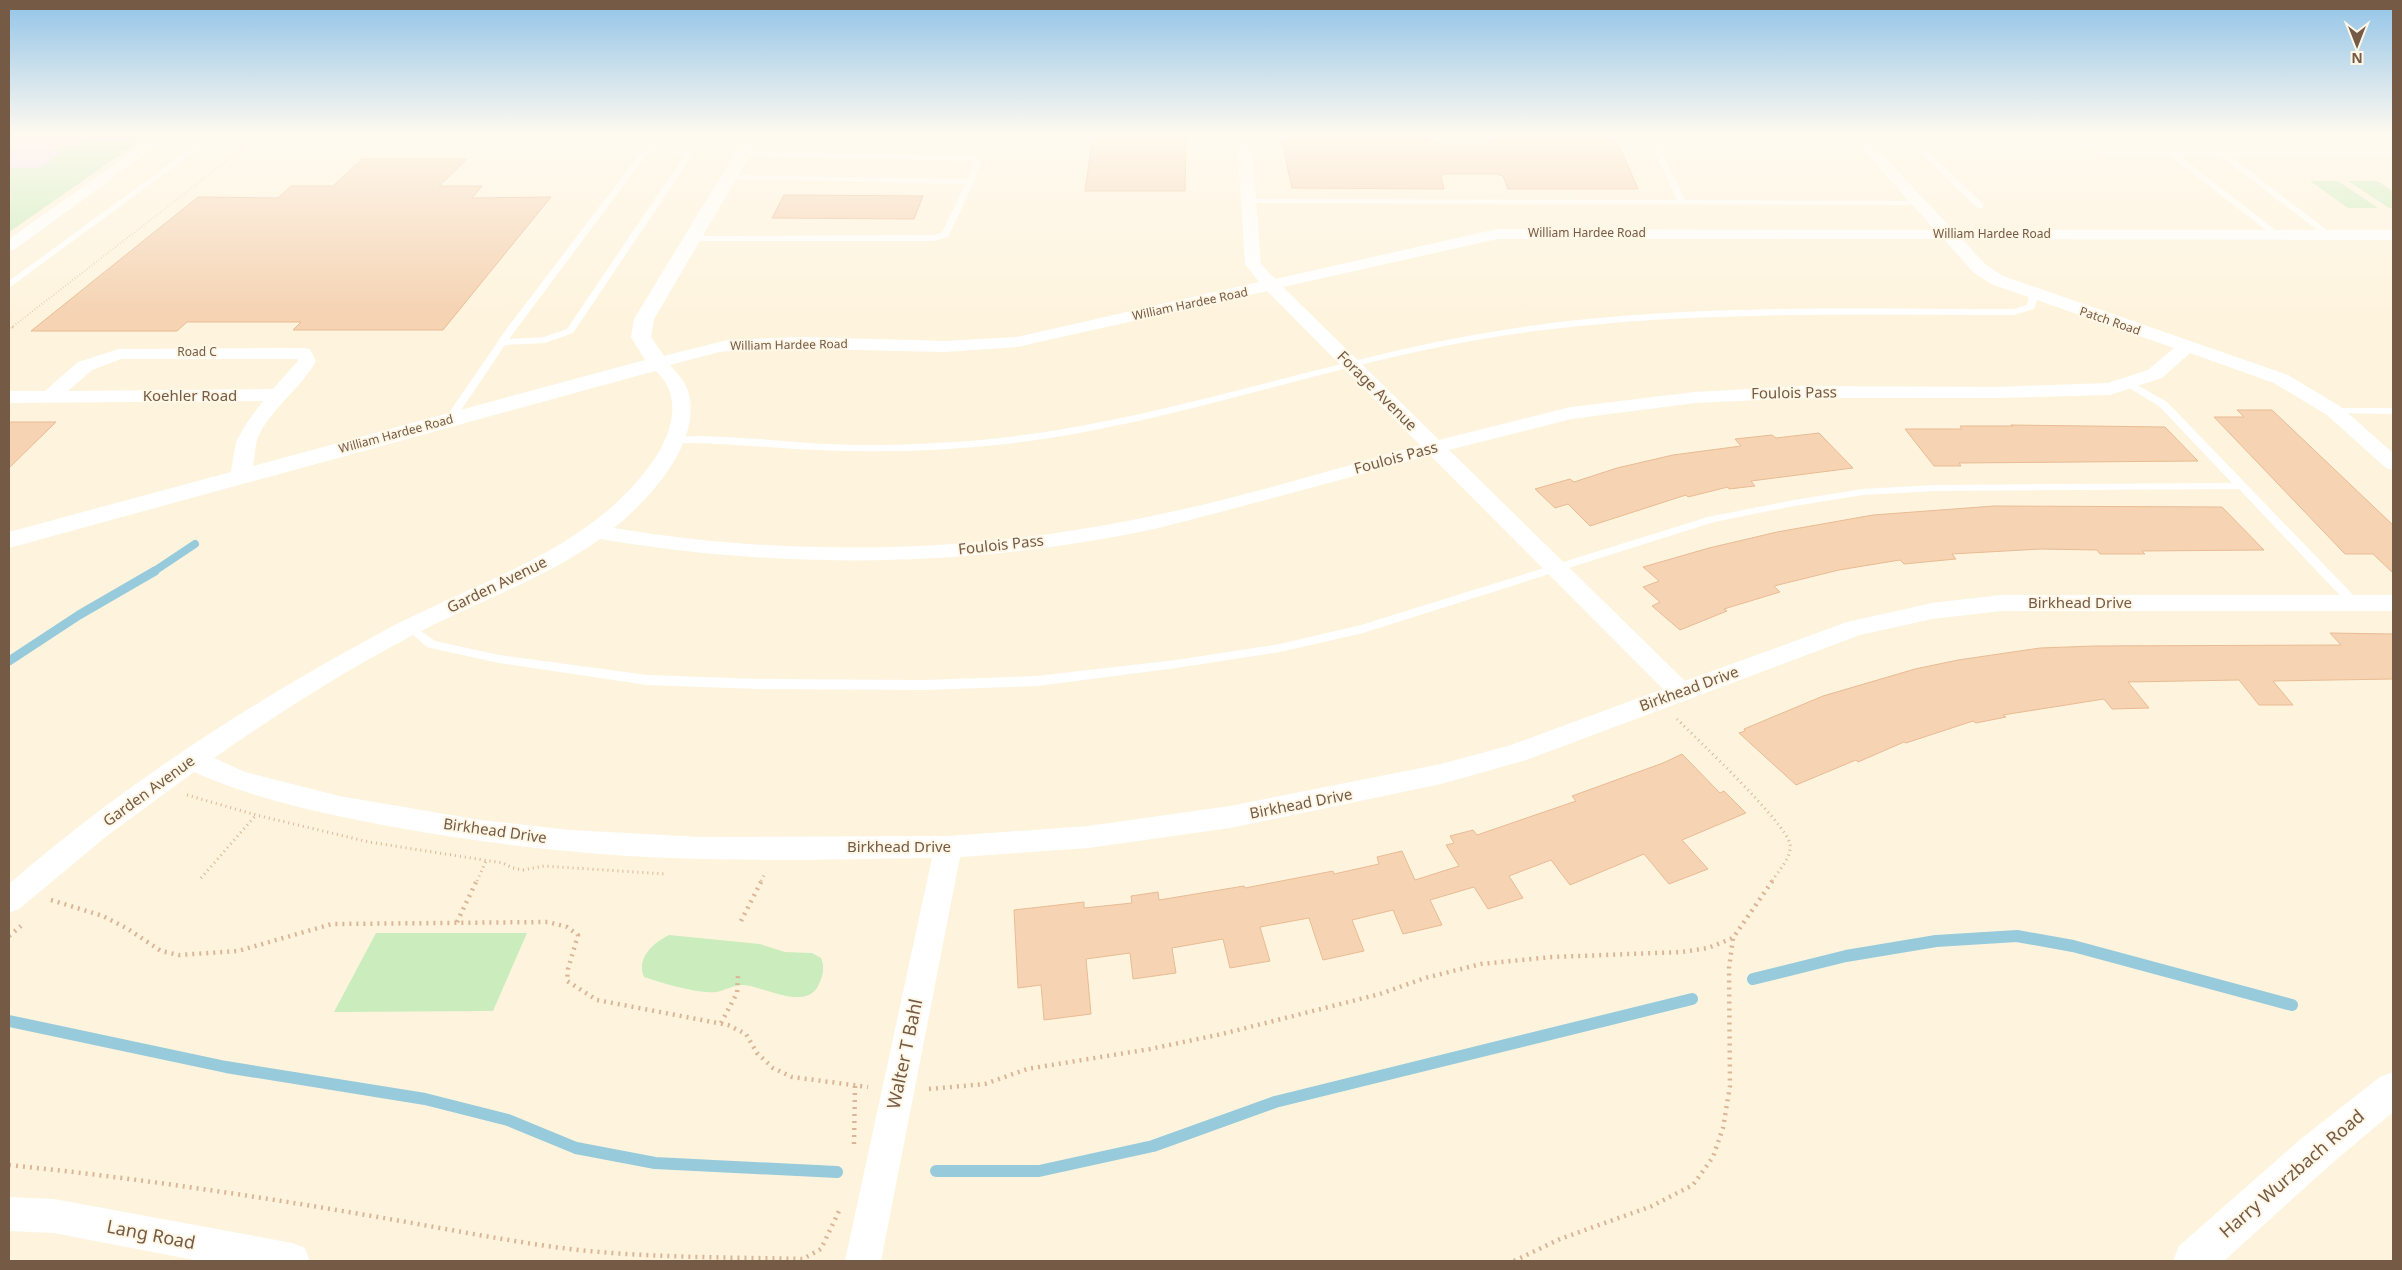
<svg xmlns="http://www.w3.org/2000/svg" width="2402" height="1270" viewBox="0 0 2402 1270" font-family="'Noto Sans',sans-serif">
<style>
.education{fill:#f1dbfa}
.green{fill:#cbecbc}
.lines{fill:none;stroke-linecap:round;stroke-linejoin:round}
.stream-far2{stroke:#97cbdb;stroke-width:8}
.stream-far1{stroke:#97cbdb;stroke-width:9}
.stream{stroke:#97cbdb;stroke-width:12}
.building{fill:#f5d3b3;stroke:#e9bb93}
.path-far3{stroke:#dab697;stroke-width:2;stroke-dasharray:0.5 2.5;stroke-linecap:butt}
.path-far2{stroke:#dab697;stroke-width:2.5;stroke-dasharray:1 3;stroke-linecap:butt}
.path-far1{stroke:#dab697;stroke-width:3;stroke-dasharray:1 4;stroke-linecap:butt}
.path{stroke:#dab697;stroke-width:4.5;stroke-dasharray:2 5;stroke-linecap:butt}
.service{fill:#fff;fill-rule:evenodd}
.minor{fill:#fff;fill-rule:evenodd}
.tertiary{fill:#fff;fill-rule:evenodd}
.secondary{fill:#fff;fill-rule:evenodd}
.labels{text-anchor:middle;stroke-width:4;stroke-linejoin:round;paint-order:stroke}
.far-street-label{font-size:12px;fill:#755a45;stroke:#fff7e6}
.street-label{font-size:15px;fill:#755a45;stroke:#fff7e6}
.near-street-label{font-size:18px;fill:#755a45;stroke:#fff7e6}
</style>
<rect width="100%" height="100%" fill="#fef4de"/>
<path class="education" d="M 9,135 L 149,135 L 9,232 Z"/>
<path class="green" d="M 89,142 L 130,142 L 135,144 L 9,232 L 9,168 L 39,168 L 64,151 L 55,151 L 56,150 Z
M 2310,181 L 2338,181 L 2378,208 L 2348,208 Z
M 2348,181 L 2377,181 L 2393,191 L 2393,208 L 2389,208 Z
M 376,933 L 527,933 L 493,1011 L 334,1012 Z
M 669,935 L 760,944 L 785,952 L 812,953 L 821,958 C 825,968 823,975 819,984 C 807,1013 762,985 742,985 C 733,985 724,991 716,992 C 698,994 662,983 644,977 C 636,958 653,943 669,935 Z"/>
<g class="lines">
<path class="stream-far2" d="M 153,572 L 195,544"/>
<path class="stream-far1" d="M 9,661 L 79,615 L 155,571"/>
<path class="stream" d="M 1753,979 L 1846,956 L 1936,941 L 2017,936 L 2073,946 L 2292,1005
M 9,1021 L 226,1067 L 425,1099 L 508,1120 L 576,1148 L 655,1163 L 837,1172
M 936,1171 L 1039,1171 L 1153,1146 L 1275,1102 L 1692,999"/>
</g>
<path class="building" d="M 1093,135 L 1186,135 L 1185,191 L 1085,191 Z
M 1286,135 L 1428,135 L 1431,143 L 1436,144 L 1484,144 L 1491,143 L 1487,135 L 1608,135 L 1613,143 L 1618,143 L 1638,189 L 1508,189 L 1503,176 L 1496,174 L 1445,174 L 1441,176 L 1444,189 L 1292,188 L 1282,142 L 1287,142 Z
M 362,159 L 467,159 L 439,186 L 482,186 L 472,198 L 551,197 L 443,330 L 293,330 L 301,322 L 187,322 L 177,331 L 31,331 L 198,197 L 278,198 L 291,186 L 333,186 Z
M 784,195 L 923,196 L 914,219 L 772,218 Z
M 2237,410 L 2272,410 L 2393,525 L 2393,573 L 2373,554 L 2345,554 L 2214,417 L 2244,417 Z
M 9,422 L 56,422 L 9,468 Z
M 2011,425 L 2165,427 L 2198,461 L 1959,463 L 1961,466 L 1934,466 L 1905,429 L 1962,429 L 1960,426 L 2013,426 Z
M 1819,433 L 1853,468 L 1751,481 L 1755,486 L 1729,489 L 1728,487 L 1688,497 L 1686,495 L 1590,526 L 1568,504 L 1555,508 L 1535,489 L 1570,479 L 1574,482 L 1617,468 L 1673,455 L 1741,446 L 1735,439 L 1772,435 L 1776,438 Z
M 1994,506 L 2222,507 L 2264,550 L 2142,551 L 2145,554 L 2100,554 L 2097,550 L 2041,549 L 1952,554 L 1956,559 L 1904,564 L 1900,560 L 1839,570 L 1774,586 L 1780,592 L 1724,609 L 1727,611 L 1680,630 L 1652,606 L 1660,602 L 1643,587 L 1659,581 L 1643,567 L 1709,548 L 1777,532 L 1873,515 Z
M 2330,633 L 2393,634 L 2393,679 L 2273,681 L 2293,705 L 2259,705 L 2239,680 L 2128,682 L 2149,708 L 2112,709 L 2104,699 L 2003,715 L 2006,717 L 1976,723 L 1973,721 L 1906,743 L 1904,742 L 1858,762 L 1856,760 L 1796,785 L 1739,733 L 1745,731 L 1744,729 L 1823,696 L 1915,669 L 1958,660 L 2040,648 L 2094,646 L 2341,645 Z
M 1682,754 L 1720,793 L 1724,791 L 1746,813 L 1682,840 L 1708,869 L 1669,884 L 1644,854 L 1570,885 L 1551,860 L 1509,876 L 1523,898 L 1488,909 L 1474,887 L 1430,900 L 1442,925 L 1403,934 L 1393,910 L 1352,920 L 1364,951 L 1323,960 L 1309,918 L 1260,927 L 1270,961 L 1230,968 L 1223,939 L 1172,948 L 1176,973 L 1133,979 L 1130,953 L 1086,959 L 1091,1014 L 1044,1020 L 1041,985 L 1018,988 L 1014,910 L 1084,902 L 1084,908 L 1132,903 L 1131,896 L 1158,892 L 1159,900 L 1244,886 L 1245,888 L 1333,871 L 1334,874 L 1379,864 L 1377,857 L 1402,851 L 1415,880 L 1459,866 L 1446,845 L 1454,843 L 1450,836 L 1473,830 L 1477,835 L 1576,801 L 1572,796 L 1663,763 Z"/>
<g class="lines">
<path class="path-far3" d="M 11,328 L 260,135"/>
<path class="path-far2" d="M 9,330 L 13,327"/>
<path class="path-far1" d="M 1677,719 C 1696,738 1786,823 1790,844 C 1792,857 1779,870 1772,881
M 187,795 L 256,815 L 369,842 L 503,863 L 513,868 L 523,870 L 544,866 L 665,874
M 201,878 L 256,815
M 477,881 L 486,861
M 761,881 L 764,875"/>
<path class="path" d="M 51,900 L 103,916 L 128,929 L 161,951 L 179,955 L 238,951 L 332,924 L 548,922 L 567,927 L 578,935 L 568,969 L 567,981 L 597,1000 L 728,1025 L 746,1034 L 757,1053 L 773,1068 L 792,1077 L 868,1087
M 741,921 L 762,880
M 457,922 L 477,880
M 9,936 L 21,926
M 721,1023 L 737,993 L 738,976
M 929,1089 L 985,1084 L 1027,1069 L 1150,1049 L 1222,1034 L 1380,994 L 1425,978 L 1481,964 L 1552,957 L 1682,952 L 1708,948 L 1733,938
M 854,1144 L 855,1086
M 9,1165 C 127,1177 243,1194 360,1214 C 427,1225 494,1239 562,1248 C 641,1258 723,1257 803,1259 L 821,1249 L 839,1211
M 1514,1261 L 1560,1239 L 1652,1206 L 1693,1185 L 1713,1157 L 1723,1128 L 1730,1086 L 1729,968 L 1733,938 L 1773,880"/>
<path class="service" d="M 209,135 L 217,135 L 9,288 L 9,281 Z
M 654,135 L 662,135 L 653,146 L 687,150 L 692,156 L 573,333 L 545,343 L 505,345 L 453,422 L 445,422 L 444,420 L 508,327 ZM 650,150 L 682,154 L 684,156 L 567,329 L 544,337 L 509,339 Z
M 1639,135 L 1647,135 L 1658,142 L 1685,200 L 1919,201 L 1923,203 L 1919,205 L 1249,203 L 1245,201 L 1249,199 L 1677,200 L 1652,145 Z
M 1903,135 L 1910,135 L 1983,204 L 1983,208 L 1977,208 Z
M 2074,135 L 2082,135 L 2105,152 L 2393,152 L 2393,156 L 2230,156 L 2331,233 L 2331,237 L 2328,238 L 2220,156 L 2180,156 L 2278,232 L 2279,234 L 2275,237 L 2170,156 L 2103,156 Z
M 740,152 L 972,155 L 982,160 L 974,182 L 948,237 L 934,241 L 689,241 L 689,237 L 692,236 L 934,235 L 942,233 L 965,184 L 729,179 L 725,177 L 729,175 L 967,179 L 974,161 L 743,156 L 739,154 Z
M 2034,292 L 2039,295 L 2034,309 L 2014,315 C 1833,315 1650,309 1471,341 C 1314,369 1164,426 1006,444 C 943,451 879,453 816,450 C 768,448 721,442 673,443 L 668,440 C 685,430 795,443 823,444 C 867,446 910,445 953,442 C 1130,431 1295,368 1468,336 C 1647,302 1832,309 2014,309 L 2027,305 L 2029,295 Z
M 2130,381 L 2167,402 L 2358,600 L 2360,603 L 2358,606 L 2350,606 L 2239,489 L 1935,491 L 1863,495 L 1794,506 L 1714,522 L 1363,633 L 1280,652 L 1176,668 L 1037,686 L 925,690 L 760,689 L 647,685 L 499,663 L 431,648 L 427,647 L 404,627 L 410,623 L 435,641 L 499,655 L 647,675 L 760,679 L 925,680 L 1037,676 L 1176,660 L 1280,644 L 1361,625 L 1708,517 L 1794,500 L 1863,489 L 1935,485 L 2232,483 L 2159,406 L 2126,386 L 2125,384 Z
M 2334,408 L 2393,408 L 2393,414 L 2330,413 L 2330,409 Z"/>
<path class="minor" d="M 156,135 L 172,135 L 15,249 L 9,251 L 9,239 Z
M 1237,135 L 1251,135 L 1261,264 L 1275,279 L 1497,229 L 1935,230 L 1850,135 L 1864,135 L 1953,230 L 2393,230 L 2393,240 L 1962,239 L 1985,264 L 2003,276 L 2288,375 L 2341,407 L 2393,453 L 2393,470 L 2386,468 L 2327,415 L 2274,383 L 2190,353 L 2162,378 L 2110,395 L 1995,398 L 1803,398 L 1695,403 L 1571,419 L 1449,450 L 1685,681 L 1847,622 L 1932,603 L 2001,595 L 2393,595 L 2393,611 L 2001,611 L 1932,619 L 1860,635 L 1526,760 L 1441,784 L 1230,828 L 1088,848 L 960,857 L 881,1261 L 845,1261 L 932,858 C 855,859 778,861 701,859 C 602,857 503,846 405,829 C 333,816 261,802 194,772 L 108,835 L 19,909 L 9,913 L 9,884 C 119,788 251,702 380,633 C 461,589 566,558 629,490 C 653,466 684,423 668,387 C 664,378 655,371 649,363 L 651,359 L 728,340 L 800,337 L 945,341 L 1017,337 L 1259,282 L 1245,264 ZM 1497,239 L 1944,239 L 1973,272 L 1991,284 L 2174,348 L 2148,370 L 2108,383 L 1995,387 L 1803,386 L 1695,392 L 1571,407 L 1439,440 L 1283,287 ZM 1267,291 L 1420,445 C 1322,473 1223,503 1122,522 C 955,554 782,556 614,528 C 650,499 703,441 688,391 C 685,381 677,373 670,365 L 719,352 L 764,348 L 945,352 L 1017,347 ZM 1430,455 L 1663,689 L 1511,745 L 1441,764 L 1230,806 L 1088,826 L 948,836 L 701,837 L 570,830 L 480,820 L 339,796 L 245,772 L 214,758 C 283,710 355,664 431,626 C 486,598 549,576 600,539 C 766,567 935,568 1102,539 C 1152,531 1201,517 1250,504 C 1310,488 1370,472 1430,455 Z
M 304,348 L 310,349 L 316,361 C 301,388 274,406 260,433 C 252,448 257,468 247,481 L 240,483 L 233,481 L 230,477 L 236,442 L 246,424 L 263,401 L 9,403 L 9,391 L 45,391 L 78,362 L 119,349 ZM 121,359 L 297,359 L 298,361 L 273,389 L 68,391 L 92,370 Z
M 9,1197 L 54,1199 L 292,1243 L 305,1248 L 310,1261 L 199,1261 L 54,1233 L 9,1231 Z"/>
<path class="tertiary" d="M 746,135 L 762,135 L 654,319 L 651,337 L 669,363 L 666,368 L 9,548 L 9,532 L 645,360 L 631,337 L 634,319 Z"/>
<path class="secondary" d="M 2393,1072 L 2393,1112 L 2330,1165 L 2224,1261 L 2173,1261 L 2179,1246 L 2302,1138 L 2380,1077 Z"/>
</g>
<linearGradient id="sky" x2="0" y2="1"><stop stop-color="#92c4e8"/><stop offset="0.43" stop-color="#fffaf0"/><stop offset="1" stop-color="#fffaf0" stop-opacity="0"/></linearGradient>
<rect width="2402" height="312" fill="url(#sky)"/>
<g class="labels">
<g class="far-street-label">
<text x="1587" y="237">William Hardee Road</text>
<text x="1992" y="238">William Hardee Road</text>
<text transform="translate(1190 304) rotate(-12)" y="4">William Hardee Road</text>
<text transform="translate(2110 321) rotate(19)" y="4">Patch Road</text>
<text transform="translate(789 345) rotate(-1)" y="4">William Hardee Road</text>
<text x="197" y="356">Road C</text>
<text transform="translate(396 434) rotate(-15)" y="4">William Hardee Road</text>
</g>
<g class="street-label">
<text transform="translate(1377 391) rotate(45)" y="5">Forage Avenue</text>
<text transform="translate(1794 393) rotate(-1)" y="5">Foulois Pass</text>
<text x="190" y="401">Koehler Road</text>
<text transform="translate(1396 458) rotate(-15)" y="5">Foulois Pass</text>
<text transform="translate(1001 545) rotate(-6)" y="5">Foulois Pass</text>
<text transform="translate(497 585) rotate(-26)" y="5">Garden Avenue</text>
<text x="2080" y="608">Birkhead Drive</text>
<text transform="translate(1689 689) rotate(-20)" y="5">Birkhead Drive</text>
<text transform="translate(149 791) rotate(-36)" y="5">Garden Avenue</text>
<text transform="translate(1301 804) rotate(-11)" y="5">Birkhead Drive</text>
<text transform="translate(495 831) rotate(8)" y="5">Birkhead Drive</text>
<text x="899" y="852">Birkhead Drive</text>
</g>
<g class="near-street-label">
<text transform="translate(905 1054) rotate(-78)" y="6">Walter T Bahl</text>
<text transform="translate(2292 1174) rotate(-41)" y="6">Harry Wurzbach Road</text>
<text transform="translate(151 1235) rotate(11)" y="6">Lang Road</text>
</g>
</g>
<rect width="2402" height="1270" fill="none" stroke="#755a45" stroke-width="20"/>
<g transform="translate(2357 45) rotate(180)" stroke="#fff7e6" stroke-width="4" paint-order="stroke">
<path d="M0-4L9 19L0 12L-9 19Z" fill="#755a45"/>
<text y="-8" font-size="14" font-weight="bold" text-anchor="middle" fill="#755a45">N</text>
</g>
</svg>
